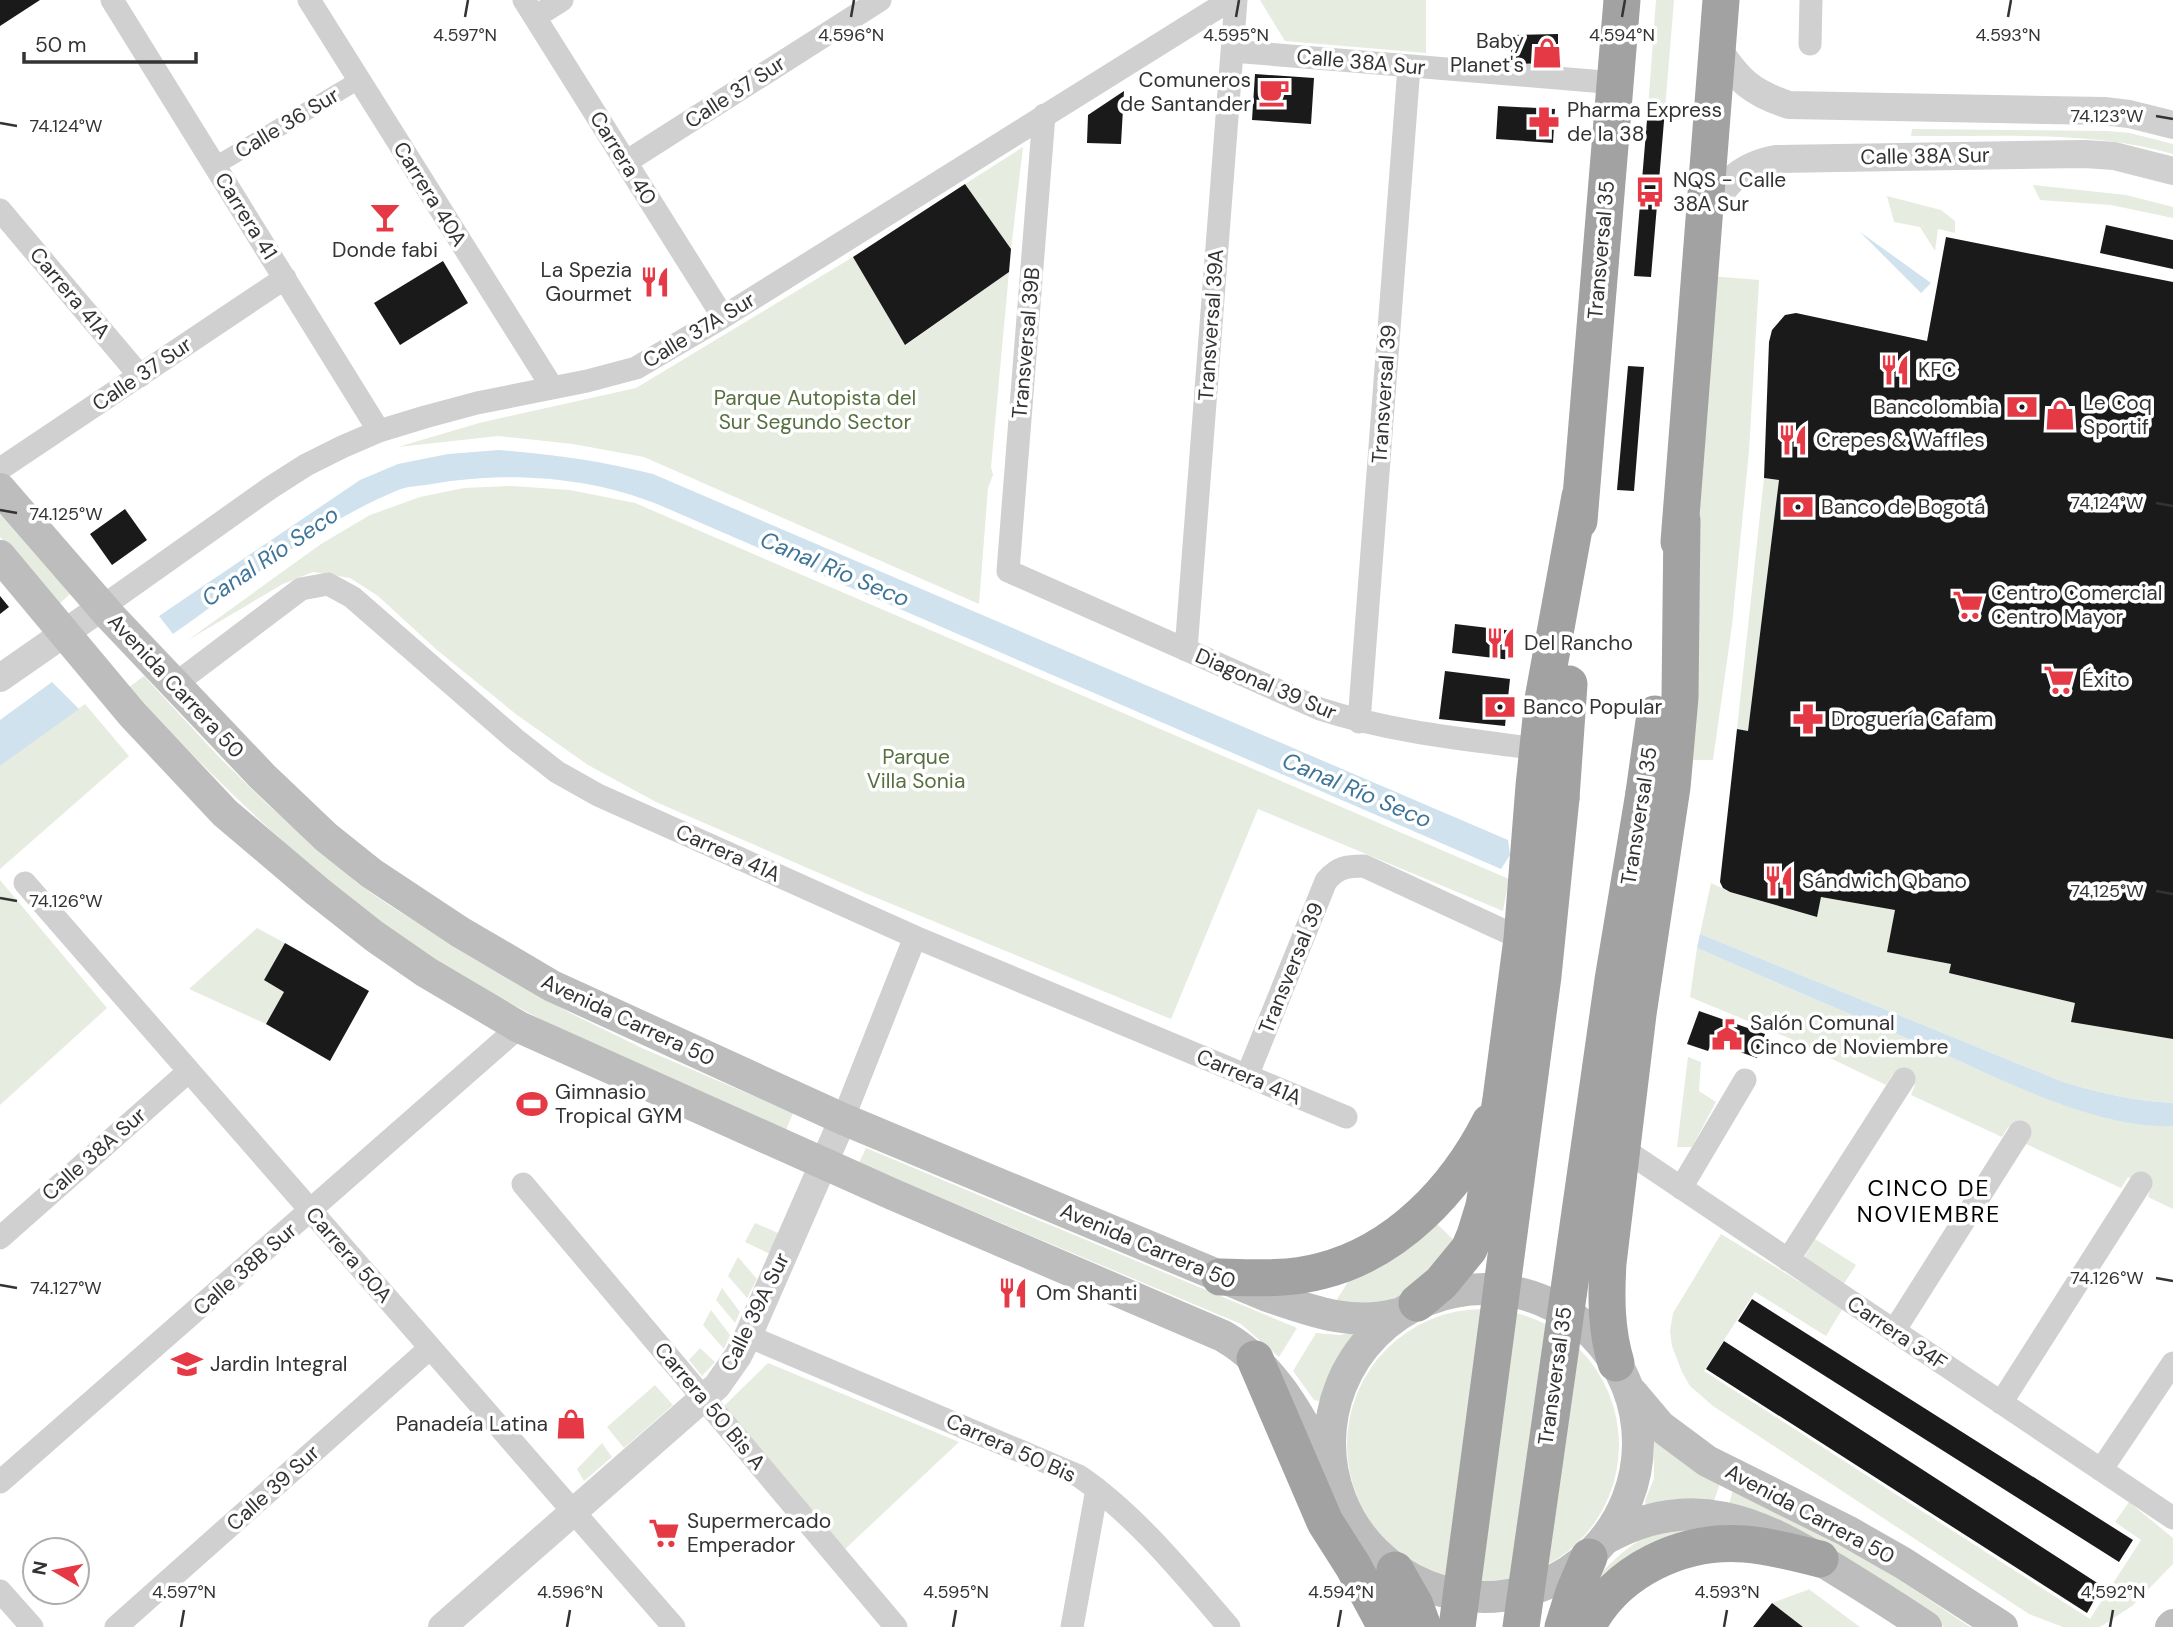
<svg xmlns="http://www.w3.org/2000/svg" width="2173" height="1627" viewBox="0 0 2173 1627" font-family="'DM Sans',sans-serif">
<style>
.green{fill:#e6ecdf}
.water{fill:#cfe2ee}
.building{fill:#1a1a1a}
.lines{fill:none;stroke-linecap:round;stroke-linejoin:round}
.pedestrian{stroke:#d0d0d0;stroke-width:18}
.minor{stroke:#d0d0d0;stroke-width:23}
.tertiary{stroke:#d0d0d0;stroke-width:28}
.secondary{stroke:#bdbdbd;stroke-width:32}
.trunk{stroke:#a2a2a2;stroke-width:37}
.trunk-bridge{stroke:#a2a2a2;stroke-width:37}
.ticks{fill:none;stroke:#333;stroke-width:2.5}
.labels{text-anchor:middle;stroke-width:7;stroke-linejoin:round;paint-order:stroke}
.poi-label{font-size:21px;fill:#333;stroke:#fff;text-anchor:start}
.street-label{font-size:21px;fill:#333;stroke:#fff}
.park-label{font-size:21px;fill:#56703f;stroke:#fff}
.water-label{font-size:23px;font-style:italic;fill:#3f7597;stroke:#fff}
.neighbourhood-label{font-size:23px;letter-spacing:2px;fill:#000;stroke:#fff}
.ticks-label{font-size:18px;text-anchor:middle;fill:#333;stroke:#fff;stroke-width:7;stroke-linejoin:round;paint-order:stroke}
</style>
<rect width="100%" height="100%" fill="#fff"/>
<path class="green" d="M 1260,0 L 1426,0 L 1426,53 L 1285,41 Z
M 1656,0 L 1674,0 L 1665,109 L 1648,108 Z
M 1912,129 L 2108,131 L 2130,133 L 2173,144 L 2173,154 C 2089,130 1998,137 1911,136 Z
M 1023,147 L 1011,249 L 965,184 Z
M 2033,185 L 2126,195 L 2173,207 L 2173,218 L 2111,205 L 2040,200 Z
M 1887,196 L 1941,210 L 1955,221 L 1955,233 L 1938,229 L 1935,251 L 1920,227 L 1894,222 Z
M 853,257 L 906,345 L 1009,272 L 991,467 L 993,475 L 988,488 L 979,604 L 644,457 L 573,444 L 498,436 L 398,447 L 479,423 L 636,388 Z
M 1710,276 L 1759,280 L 1749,451 L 1732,625 L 1713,760 L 1680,760 Z
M 1764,478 L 1779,480 L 1748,731 L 1737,729 Z
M 511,486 L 570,490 L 635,503 L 1509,879 L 1503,911 L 1258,809 L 1171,1019 L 865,893 L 656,802 L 588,765 L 517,715 L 437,650 L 378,596 L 350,578 L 313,572 L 283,584 L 188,640 L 321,544 L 370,515 L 420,497 L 464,488 Z
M 0,511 L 70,594 L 58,605 L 0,537 Z
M 144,676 L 219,757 L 266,803 L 357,883 L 389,905 L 469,956 L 570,1013 L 644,1049 L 793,1113 L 786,1130 C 648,1069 503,1013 381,922 C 288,853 207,771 128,688 Z
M 85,704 L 129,756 L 0,869 L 0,766 Z
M 0,880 L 107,1008 L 0,1105 Z
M 1711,883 L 1730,892 L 1816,917 L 1821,897 L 1895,910 L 1888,952 L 1951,964 L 1949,973 L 2075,1003 L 2071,1021 L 2173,1039 L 2173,1103 C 2134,1101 2100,1093 2063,1082 L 1700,934 Z
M 257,928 L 285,943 L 264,980 L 284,992 L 266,1024 L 189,989 Z
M 1697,948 C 1777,983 1857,1017 1937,1051 C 2005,1081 2098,1128 2173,1126 L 2173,1209 L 2148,1197 L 2151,1187 L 2128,1177 L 2121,1188 L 2026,1144 L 2029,1136 L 2008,1127 L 2002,1137 L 1911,1095 L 1915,1085 L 1893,1074 L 1886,1085 L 1791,1039 L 1690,997 Z
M 1688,1057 L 1701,1062 L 1699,1091 L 1716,1102 L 1692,1147 L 1677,1147 Z
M 866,1148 L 1297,1328 L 1279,1357 L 1241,1324 L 859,1163 Z
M 1435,1222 L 1459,1245 C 1433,1270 1407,1302 1369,1305 C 1359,1305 1347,1302 1336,1301 L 1356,1269 Z
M 755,1223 L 778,1233 L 770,1254 L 745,1242 Z
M 1721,1234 L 1843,1308 L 1826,1336 L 1755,1292 L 1704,1371 L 2090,1619 L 2141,1540 L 2115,1522 L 2129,1502 L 2173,1538 L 2173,1564 L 2132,1606 L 2100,1627 L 2063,1627 L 2029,1614 L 1713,1406 L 1690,1386 L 1682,1372 L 1672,1346 L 1670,1331 L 1673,1313 Z
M 1815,1239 L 1856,1265 L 1843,1285 L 1804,1258 Z
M 738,1257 L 757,1279 L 747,1298 L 728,1276 Z
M 722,1288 L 740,1312 L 735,1323 L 716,1300 Z
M1347 1445a136 136 0 1 1 272 0a136 136 0 1 1-272 0Z
M 711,1310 L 730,1335 L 724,1349 L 703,1325 Z
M 1316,1333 L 1339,1335 L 1352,1333 L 1357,1337 L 1336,1367 L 1323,1398 L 1319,1401 L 1314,1400 L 1293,1371 Z
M 700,1348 L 715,1362 L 702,1376 L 689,1360 Z
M 768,1363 L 959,1442 L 844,1550 L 723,1407 Z
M 655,1385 L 673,1405 L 624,1448 L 607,1427 Z
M 1656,1441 L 1690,1467 L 1720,1483 L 1714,1501 L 1676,1499 L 1646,1505 L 1645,1501 L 1654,1478 L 1654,1443 Z
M 602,1443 L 612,1457 L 584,1481 L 577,1469 Z
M 1733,1490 L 1879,1566 L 1970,1627 L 1944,1627 L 1840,1554 L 1729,1504 Z
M 1706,1527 L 1581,1600 C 1596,1574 1632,1538 1662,1531 C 1676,1527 1692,1528 1706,1527 Z
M 1810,1589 L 1810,1590 L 1860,1627 L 1803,1627 L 1772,1603 Z"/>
<path class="water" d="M 1860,232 L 1931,283 L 1921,293 Z
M 499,450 C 552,454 601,461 653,474 L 1508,840 L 1510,855 L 1501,869 L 657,504 C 588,476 505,471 432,484 C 420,486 407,486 396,491 C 314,525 245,584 173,634 L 159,616 L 360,480 L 398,464 L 448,454 Z
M 52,682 L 79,709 L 0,766 L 0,720 Z
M 1700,934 L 2063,1082 C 2100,1093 2134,1101 2173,1103 L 2173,1126 C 2098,1129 2005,1081 1937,1051 C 1857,1017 1777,983 1697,948 Z"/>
<path class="building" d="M 0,0 L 40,0 L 0,26 Z
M 1558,34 L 1558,63 L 1511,64 L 1511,35 Z
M 1255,74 L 1314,78 L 1311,124 L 1252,120 Z
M 1124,91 L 1121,144 L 1087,143 L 1088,115 Z
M 1498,106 L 1555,109 L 1553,143 L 1496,139 Z
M 1648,108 L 1665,109 L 1651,277 L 1634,276 Z
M 965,184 L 1011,249 L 1009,272 L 905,345 L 853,257 Z
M 2106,225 L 2173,240 L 2173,269 L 2100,253 Z
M 1946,237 L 2173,282 L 2173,1039 L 2071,1022 L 2075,1003 L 1949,973 L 1951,964 L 1887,952 L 1895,910 L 1821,897 L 1817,917 L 1730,892 L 1723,888 L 1720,882 L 1737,729 L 1748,731 L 1779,480 L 1764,478 L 1769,342 L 1772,330 L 1785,315 L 1796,313 L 1927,341 Z
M 443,261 L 468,303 L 400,345 L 374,303 Z
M 1628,366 L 1644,367 L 1634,491 L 1617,490 Z
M 125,509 L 147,540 L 112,565 L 90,534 Z
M 0,596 L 9,607 L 0,614 Z
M 1455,624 L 1514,631 L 1511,660 L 1452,653 Z
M 1445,671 L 1510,679 L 1505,726 L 1439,719 Z
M 285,943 L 369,991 L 330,1061 L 266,1024 L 284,992 L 264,980 Z
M 1699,1011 L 1765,1034 L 1757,1058 L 1712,1042 L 1708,1051 L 1687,1044 Z
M 1752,1299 L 2133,1540 L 2119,1562 L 1738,1321 Z
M 1724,1341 L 2102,1586 L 2087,1613 L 1706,1369 Z
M 1772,1603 L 1803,1627 L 1753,1627 Z"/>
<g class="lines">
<path class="pedestrian" d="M 215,166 L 359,80"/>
<path class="minor" d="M 112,0 L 379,431
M 309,0 L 552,387
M 524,0 L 723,317
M 535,17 L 562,0
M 1810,44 L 1811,0
M 1232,51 L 1616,83
M 1044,115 L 1008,571 L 1320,709 C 1391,732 1464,739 1538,749
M 626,162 L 880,0
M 0,210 L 140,376
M 0,469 L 285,278
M 102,607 L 270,488 L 306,465 L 342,447 L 379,431 L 425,417 L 477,403 L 587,381 L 636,368 L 723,317 L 1230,0
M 1186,650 L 1236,0
M 174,685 L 301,589 L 328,584 L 352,597 L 515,739 L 557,772 L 598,795 L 915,937 L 1346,1117
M 1359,722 L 1409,67
M 25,883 L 674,1627
M 1247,1076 L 1326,881 C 1338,867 1347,866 1364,866 L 1522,939
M 843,1119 L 915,937
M 1622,1148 L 2173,1518
M 523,1184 L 896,1627
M 1681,1188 L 1745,1080
M 0,1238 L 189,1071
M 1788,1260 L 1904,1079
M 1894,1331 L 2020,1132
M 748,1336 L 1079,1476 C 1136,1515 1184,1575 1229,1627
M 2001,1403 L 2141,1183
M 2101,1470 L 2173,1363
M 0,1482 L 519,1027
M 0,1591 L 32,1627
M 116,1627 L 430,1348
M 1072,1627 L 1097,1489"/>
<path class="tertiary" d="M 1718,49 C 1739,81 1752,93 1789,105 L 2104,111 L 2129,114 L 2173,125
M 1704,219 C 1723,186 1737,166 1776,159 L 2085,154 L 2114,156 L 2173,171
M 0,678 L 102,607
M 442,1627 L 717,1386 L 738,1356 L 748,1336 L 843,1119"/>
<path class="secondary" d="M 0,489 L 111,617 L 262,776 L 326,837 L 371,873 L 460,932 L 552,986 L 843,1119 L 1265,1295 C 1309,1310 1351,1327 1398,1314
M 0,556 L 132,714 L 225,813 L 317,891 L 374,936 L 426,972 L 519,1027 L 892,1194 L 1223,1336 C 1279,1368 1305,1427 1335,1482
M1330 1443a154 154 0 1 1 308 0a154 154 0 1 1-308 0Z
M 1633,1394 L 1660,1426 L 1707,1461 L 1847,1531 L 1903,1563 L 2002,1627
M 1605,1539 C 1690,1490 1759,1521 1835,1569 C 1866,1588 1896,1607 1926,1627
M 2171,1627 L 2173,1625"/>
<path class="trunk" d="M 1579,521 L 1622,0
M 1679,542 L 1721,0
M 1644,793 L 1655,714
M 1561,798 L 1569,684
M 1220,1277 C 1254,1278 1288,1280 1321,1271 C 1397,1252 1456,1189 1490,1122
M 1417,1303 L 1441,1283 L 1469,1249 L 1475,1235 L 1484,1206 L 1501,1099 L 1522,939 L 1534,786 L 1543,699 L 1580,496
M 1255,1359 L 1325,1522 L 1353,1566 L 1386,1627
M 1616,1363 C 1606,1330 1606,1297 1608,1263 L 1638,1014 L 1672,787 L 1680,697 L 1682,520
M 1395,1570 L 1415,1605 L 1423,1627
M 1563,1627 L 1574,1592 L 1589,1557
M 1587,1627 C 1616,1570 1683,1539 1745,1544 C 1771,1546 1795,1553 1820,1559"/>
<path class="trunk-bridge" d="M 1457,1627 L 1543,976 L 1561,798
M 1521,1627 L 1613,980 L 1644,793"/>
</g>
<path class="ticks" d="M 465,17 L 468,0M 851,17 L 854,0M 1236,17 L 1239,0M 1622,17 L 1625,0M 2008,17 L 2011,0M 2156,116 L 2173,119M 0,123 L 17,126M 2156,503 L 2173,506M 0,510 L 17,513M 2156,891 L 2173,894M 0,898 L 17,901M 2156,1278 L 2173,1281M 0,1285 L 17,1288M 181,1627 L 184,1610M 567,1627 L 570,1610M 953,1627 L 956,1610M 1338,1627 L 1341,1610M 1724,1627 L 1727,1610M 2110,1627 L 2113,1610"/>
<defs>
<g id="shop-bare" transform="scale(2.415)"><path d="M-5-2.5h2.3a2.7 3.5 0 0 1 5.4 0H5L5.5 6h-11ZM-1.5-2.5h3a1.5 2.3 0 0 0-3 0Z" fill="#e63946" stroke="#fff" stroke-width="2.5" paint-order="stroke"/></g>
<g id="cafe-bare" transform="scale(2.415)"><path d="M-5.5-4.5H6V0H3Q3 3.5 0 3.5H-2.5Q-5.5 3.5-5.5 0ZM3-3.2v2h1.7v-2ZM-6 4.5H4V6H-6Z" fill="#e63946" stroke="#fff" stroke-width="2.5" paint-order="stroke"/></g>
<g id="pharmacy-bare" transform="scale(2.415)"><path d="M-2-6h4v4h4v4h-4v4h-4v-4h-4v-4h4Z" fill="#e63946" stroke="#fff" stroke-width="2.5" paint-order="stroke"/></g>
<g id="bus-bare" transform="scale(2.415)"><path d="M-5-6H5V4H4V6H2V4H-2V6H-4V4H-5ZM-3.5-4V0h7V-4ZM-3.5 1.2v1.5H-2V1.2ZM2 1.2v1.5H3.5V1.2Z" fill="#e63946" stroke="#fff" stroke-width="2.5" paint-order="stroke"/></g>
<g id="bar-bare" transform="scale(2.415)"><path d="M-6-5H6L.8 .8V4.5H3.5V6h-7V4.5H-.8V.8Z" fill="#e63946" stroke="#fff" stroke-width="2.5" paint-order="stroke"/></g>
<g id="restaurant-bare" transform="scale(2.415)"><path d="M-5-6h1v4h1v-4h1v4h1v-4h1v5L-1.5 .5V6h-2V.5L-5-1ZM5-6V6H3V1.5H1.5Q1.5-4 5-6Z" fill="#e63946" stroke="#fff" stroke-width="2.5" paint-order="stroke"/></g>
<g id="bank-bare" transform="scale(2.415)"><path d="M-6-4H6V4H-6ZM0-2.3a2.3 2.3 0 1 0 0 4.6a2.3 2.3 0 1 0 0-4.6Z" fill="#e63946" stroke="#fff" stroke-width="2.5" paint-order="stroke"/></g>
<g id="supermarket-bare" transform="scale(2.415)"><path d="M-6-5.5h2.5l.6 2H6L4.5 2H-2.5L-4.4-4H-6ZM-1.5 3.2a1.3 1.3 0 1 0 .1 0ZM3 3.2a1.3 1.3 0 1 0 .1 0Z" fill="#e63946" stroke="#fff" stroke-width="2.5" paint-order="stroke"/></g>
<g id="civic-bare" transform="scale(2.415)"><path d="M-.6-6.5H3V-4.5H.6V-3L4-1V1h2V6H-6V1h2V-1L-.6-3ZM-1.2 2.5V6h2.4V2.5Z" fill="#e63946" stroke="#fff" stroke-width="2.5" paint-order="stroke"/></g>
<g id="stadium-bare" transform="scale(2.415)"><path d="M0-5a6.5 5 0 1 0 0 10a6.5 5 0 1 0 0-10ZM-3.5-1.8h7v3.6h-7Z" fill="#e63946" stroke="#fff" stroke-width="2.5" paint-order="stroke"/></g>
<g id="school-bare" transform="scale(2.415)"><path d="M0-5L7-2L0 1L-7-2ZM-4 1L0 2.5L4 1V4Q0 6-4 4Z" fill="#e63946" stroke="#fff" stroke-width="2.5" paint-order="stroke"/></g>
</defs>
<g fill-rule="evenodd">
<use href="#shop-bare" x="1547" y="53"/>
<use href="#cafe-bare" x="1274" y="92"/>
<use href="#pharmacy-bare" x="1544" y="122"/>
<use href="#bus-bare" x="1650" y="192"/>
<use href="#bar-bare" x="385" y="217"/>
<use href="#restaurant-bare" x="655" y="282"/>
<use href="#restaurant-bare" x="1895" y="370"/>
<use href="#bank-bare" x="2022" y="407"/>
<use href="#shop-bare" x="2060" y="415"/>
<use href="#restaurant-bare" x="1793" y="440"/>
<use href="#bank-bare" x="1798" y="507"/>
<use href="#supermarket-bare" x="1968" y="605"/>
<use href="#restaurant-bare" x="1501" y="643"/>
<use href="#supermarket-bare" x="2059" y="680"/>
<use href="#bank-bare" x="1500" y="707"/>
<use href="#pharmacy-bare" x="1808" y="719"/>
<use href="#restaurant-bare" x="1779" y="881"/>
<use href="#civic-bare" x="1727" y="1035"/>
<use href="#stadium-bare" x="532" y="1104"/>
<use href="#restaurant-bare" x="1013" y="1293"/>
<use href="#school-bare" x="187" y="1364"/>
<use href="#shop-bare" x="571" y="1424"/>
<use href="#supermarket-bare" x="664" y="1533"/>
</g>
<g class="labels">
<g class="poi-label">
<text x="1524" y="48" text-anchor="end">Baby<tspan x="1524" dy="24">Planet's</tspan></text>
<text x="1251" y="87" text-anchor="end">Comuneros<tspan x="1251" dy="24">de Santander</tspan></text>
<text x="1567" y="117">Pharma Express<tspan x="1567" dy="24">de la 38</tspan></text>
<text x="1673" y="187">NQS - Calle<tspan x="1673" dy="24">38A Sur</tspan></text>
<text x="385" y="257" text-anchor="middle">Donde fabi</text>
<text x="632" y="277" text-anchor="end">La Spezia<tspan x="632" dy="24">Gourmet</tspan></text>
<text x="1918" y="377">KFC</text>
<text x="2083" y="410">Le Coq<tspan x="2083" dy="24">Sportif</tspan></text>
<text x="1999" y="414" text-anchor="end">Bancolombia</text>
<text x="1816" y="447">Crepes &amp; Waffles</text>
<text x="1821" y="514">Banco de Bogotá</text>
<text x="1991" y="600">Centro Comercial<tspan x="1991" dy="24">Centro Mayor</tspan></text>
<text x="1524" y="650">Del Rancho</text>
<text x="2082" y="687">Éxito</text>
<text x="1523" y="714">Banco Popular</text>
<text x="1831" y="726">Droguería Cafam</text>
<text x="1802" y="888">Sándwich Qbano</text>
<text x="1750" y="1030">Salón Comunal<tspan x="1750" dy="24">Cinco de Noviembre</tspan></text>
<text x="555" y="1099">Gimnasio<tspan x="555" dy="24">Tropical GYM</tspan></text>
<text x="1036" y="1300">Om Shanti</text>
<text x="210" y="1371">Jardin Integral</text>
<text x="548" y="1431" text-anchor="end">Panadeía Latina</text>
<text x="687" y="1528">Supermercado<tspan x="687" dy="24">Emperador</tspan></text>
</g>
<g class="street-label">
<text transform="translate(1361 62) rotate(5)" y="7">Calle 38A Sur</text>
<text transform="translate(735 92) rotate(-33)" y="7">Calle 37 Sur</text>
<text transform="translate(287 123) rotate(-31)" y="7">Calle 36 Sur</text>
<text transform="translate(1925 156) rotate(-1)" y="7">Calle 38A Sur</text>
<text transform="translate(623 158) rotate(58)" y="7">Carrera 40</text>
<text transform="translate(430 194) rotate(58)" y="7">Carrera 40A</text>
<text transform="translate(246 216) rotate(58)" y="7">Carrera 41</text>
<text transform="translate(1601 250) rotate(-85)" y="7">Transversal 35</text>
<text transform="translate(70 293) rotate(50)" y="7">Carrera 41A</text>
<text transform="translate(1211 325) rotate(-86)" y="7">Transversal 39A</text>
<text transform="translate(699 330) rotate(-31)" y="7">Calle 37A Sur</text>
<text transform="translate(1026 343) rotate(-85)" y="7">Transversal 39B</text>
<text transform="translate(142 374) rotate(-34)" y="7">Calle 37 Sur</text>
<text transform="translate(1384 394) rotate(-86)" y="7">Transversal 39</text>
<text transform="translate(1266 684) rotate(23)" y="7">Diagonal 39 Sur</text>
<text transform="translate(176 686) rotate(47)" y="7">Avenida Carrera 50</text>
<text transform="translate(1639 816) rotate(-81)" y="7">Transversal 35</text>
<text transform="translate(728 853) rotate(24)" y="7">Carrera 41A</text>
<text transform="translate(1291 968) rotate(-68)" y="7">Transversal 39</text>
<text transform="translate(628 1020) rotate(25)" y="7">Avenida Carrera 50</text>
<text transform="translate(1249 1077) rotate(23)" y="7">Carrera 41A</text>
<text transform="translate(94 1154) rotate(-41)" y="7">Calle 38A Sur</text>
<text transform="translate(1148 1246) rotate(23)" y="7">Avenida Carrera 50</text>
<text transform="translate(349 1255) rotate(49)" y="7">Carrera 50A</text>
<text transform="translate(245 1269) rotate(-41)" y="7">Calle 38B Sur</text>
<text transform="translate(755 1312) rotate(-64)" y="7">Calle 39A Sur</text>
<text transform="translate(1897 1333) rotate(34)" y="7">Carrera 34F</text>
<text transform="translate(1555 1376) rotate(-82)" y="7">Transversal 35</text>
<text transform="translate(710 1406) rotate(50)" y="7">Carrera 50 Bis A</text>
<text transform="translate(1011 1448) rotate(24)" y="7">Carrera 50 Bis</text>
<text transform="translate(273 1488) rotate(-42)" y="7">Calle 39 Sur</text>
<text transform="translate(1810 1514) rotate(28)" y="7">Avenida Carrera 50</text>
</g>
<g class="park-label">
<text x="815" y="405">Parque Autopista del<tspan x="815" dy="24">Sur Segundo Sector</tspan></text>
<text x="916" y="764">Parque<tspan x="916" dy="24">Villa Sonia</tspan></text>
</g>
<g class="water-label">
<text transform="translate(270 556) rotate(-34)" y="8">Canal Río Seco</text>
<text transform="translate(835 569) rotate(23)" y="8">Canal Río Seco</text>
<text transform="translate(1357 790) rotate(23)" y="8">Canal Río Seco</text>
</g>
<g class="neighbourhood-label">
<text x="1929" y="1196">CINCO DE<tspan x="1929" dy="26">NOVIEMBRE</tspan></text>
</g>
</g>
<g class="ticks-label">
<text x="465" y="41">4.597°N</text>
<text x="851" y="41">4.596°N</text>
<text x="1236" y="41">4.595°N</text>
<text x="1622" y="41">4.594°N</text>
<text x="2008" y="41">4.593°N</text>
<text x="2107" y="122">74.123°W</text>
<text x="66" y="132">74.124°W</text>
<text x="2107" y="509">74.124°W</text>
<text x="66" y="520">74.125°W</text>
<text x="2107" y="897">74.125°W</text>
<text x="66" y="907">74.126°W</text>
<text x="2107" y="1284">74.126°W</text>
<text x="66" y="1294">74.127°W</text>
<text x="184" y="1598">4.597°N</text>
<text x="570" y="1598">4.596°N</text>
<text x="956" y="1598">4.595°N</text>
<text x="1341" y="1598">4.594°N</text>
<text x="1727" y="1598">4.593°N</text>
<text x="2113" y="1598">4.592°N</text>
</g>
<g transform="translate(56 1571) rotate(280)"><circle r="33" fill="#ffffff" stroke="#adadad" stroke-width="2"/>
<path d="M0-5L12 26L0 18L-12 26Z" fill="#e63946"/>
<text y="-10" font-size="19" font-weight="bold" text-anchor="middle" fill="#333333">N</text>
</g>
<path d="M24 52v10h172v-10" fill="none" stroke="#333333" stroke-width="3.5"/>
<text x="35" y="52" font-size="21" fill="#333333" stroke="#ffffff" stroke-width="5" paint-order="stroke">50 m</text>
</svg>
